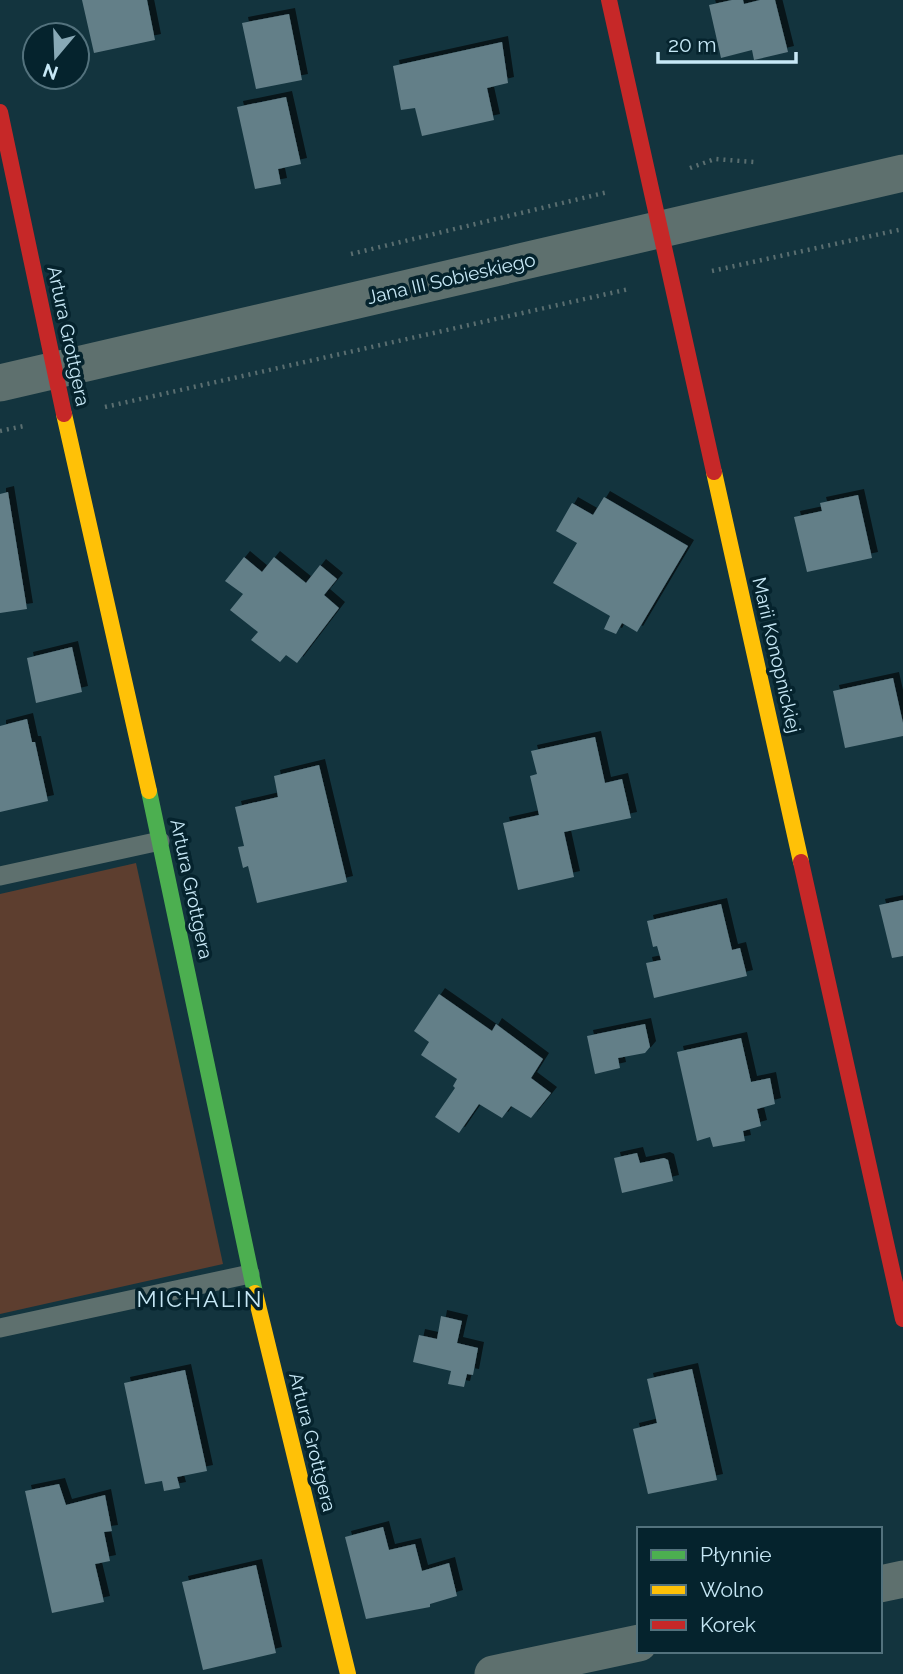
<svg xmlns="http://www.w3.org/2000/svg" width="903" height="1674" viewBox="0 0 903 1674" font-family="Raleway,sans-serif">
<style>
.green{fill:#5d3e2f}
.building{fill:#637f88;filter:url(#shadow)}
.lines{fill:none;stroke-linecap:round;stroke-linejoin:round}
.path{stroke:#5a6e70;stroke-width:4.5;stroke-dasharray:2 5;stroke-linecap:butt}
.lane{stroke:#5e706e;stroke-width:19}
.street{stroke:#5e706e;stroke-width:37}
.fast{stroke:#4caf50;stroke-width:16}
.slow{stroke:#ffc107;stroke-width:16}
.jam{stroke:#c62828;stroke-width:16}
.labels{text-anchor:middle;stroke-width:7;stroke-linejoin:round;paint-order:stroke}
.street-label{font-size:19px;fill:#c7e8f6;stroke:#05232d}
.quarter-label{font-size:23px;letter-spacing:2px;fill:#c7e8f6;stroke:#05232d}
</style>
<defs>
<filter id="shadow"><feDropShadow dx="6" dy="-6" stdDeviation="0" flood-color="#0009"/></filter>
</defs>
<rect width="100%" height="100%" fill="#13343e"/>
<path class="green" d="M 136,863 L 223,1264 L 0,1314 L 0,894 Z"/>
<path class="building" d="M 82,0 L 147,0 L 155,40 L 94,53 Z
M 732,0 L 743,0 L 744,4 L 760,0 L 775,0 L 788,52 L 754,60 L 752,50 L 721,58 L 709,5 Z
M 289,14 L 302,80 L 256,89 L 242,23 Z
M 502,42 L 508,83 L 487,88 L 494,120 L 422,136 L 415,108 L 401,110 L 393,66 Z
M 286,97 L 301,164 L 278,169 L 281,184 L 255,189 L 237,107 Z
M 8,492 L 27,609 L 0,613 L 0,494 Z
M 858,495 L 872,558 L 807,572 L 794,517 L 822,511 L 820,503 Z
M 604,497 L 688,546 L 637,632 L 622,623 L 616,634 L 604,629 L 610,616 L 553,583 L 577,543 L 556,531 L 572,503 L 593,515 Z
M 244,557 L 262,572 L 274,557 L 306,583 L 320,565 L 337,579 L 324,595 L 339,608 L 297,663 L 286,655 L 280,662 L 251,640 L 258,632 L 230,610 L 243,594 L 225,581 Z
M 72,647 L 82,692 L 36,703 L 27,658 Z
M 893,678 L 903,723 L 903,736 L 845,748 L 833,691 Z
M 27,719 L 32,742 L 35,742 L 48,801 L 0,812 L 0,726 Z
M 595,737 L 605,783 L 622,779 L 631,818 L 564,832 L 574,877 L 518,890 L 503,823 L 539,815 L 530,776 L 537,774 L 531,751 Z
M 319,765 L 347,882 L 257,903 L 248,866 L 243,868 L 238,847 L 244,846 L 235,807 L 278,797 L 274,776 Z
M 903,900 L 903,956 L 892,958 L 879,905 Z
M 721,904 L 732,950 L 740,948 L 747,976 L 654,998 L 646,963 L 661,960 L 657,946 L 653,947 L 647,921 Z
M 439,994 L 492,1031 L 496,1024 L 543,1059 L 531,1078 L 551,1093 L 531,1118 L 511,1106 L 502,1118 L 479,1104 L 459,1133 L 435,1117 L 455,1088 L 453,1086 L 457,1079 L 421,1055 L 429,1042 L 414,1031 Z
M 645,1024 L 650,1047 L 645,1053 L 618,1058 L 620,1068 L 595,1074 L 587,1036 Z
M 741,1038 L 751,1082 L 770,1078 L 775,1104 L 757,1109 L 761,1126 L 743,1131 L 745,1141 L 713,1147 L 710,1137 L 697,1141 L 677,1052 Z
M 637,1153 L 640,1163 L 664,1158 L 668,1160 L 673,1181 L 622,1193 L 614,1158 Z
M 441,1316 L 462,1321 L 457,1343 L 478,1348 L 473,1375 L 467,1374 L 464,1387 L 448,1384 L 451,1371 L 413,1362 L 419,1335 L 437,1339 Z
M 692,1369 L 717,1480 L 648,1494 L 633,1429 L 657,1423 L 647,1379 Z
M 185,1370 L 207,1471 L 177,1477 L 180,1488 L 164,1491 L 162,1481 L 145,1484 L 124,1383 Z
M 59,1484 L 66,1505 L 105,1495 L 112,1531 L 104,1532 L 110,1561 L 95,1564 L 104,1602 L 52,1613 L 25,1491 Z
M 383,1527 L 389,1550 L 415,1544 L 422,1571 L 449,1563 L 457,1596 L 430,1604 L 430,1607 L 366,1619 L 345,1537 Z
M 256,1565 L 276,1653 L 203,1670 L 182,1582 Z"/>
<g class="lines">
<path class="path" d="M 690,168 L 715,159 L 754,162
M 351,254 L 608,192
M 712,271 L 903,229
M 105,407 L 629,289
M 0,431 L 24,426"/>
<path class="lane" d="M 0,876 L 160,841
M 0,1328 L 250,1274"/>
<path class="street" d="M 0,383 L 903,173
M 880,1584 L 903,1579
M 493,1674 L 639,1643"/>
<path class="fast" d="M 149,791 L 255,1293"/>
<path class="slow" d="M 64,414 L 149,791
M 714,472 L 801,862
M 255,1293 L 348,1674"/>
<path class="jam" d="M 609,0 L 714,472
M 0,112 L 64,414
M 801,862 L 903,1319"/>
</g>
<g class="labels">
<g class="street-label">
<text transform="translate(451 278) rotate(-13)" y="7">Jana III Sobieskiego</text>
<text transform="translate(69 336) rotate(78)" y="7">Artura Grottgera</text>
<text transform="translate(777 655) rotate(77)" y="7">Marii Konopnickiej</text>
<text transform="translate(192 889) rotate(78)" y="7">Artura Grottgera</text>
<text transform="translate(313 1442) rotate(76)" y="7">Artura Grottgera</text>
</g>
<g class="quarter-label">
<text x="200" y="1307">MICHALIN</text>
</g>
</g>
<rect x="637" y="1527" width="245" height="126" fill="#05232d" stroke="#53727d" stroke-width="2"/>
<rect x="651" y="1550" width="35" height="10" fill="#4caf50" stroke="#53727d" stroke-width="2"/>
<text x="700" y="1562" font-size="21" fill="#c7e8f6">Płynnie</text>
<rect x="651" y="1585" width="35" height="10" fill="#ffc107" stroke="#53727d" stroke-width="2"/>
<text x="700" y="1597" font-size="21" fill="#c7e8f6">Wolno</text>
<rect x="651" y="1620" width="35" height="10" fill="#c62828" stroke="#53727d" stroke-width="2"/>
<text x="700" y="1632" font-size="21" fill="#c7e8f6">Korek</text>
<g transform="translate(56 56) rotate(199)"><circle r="33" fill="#05232d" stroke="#53727d" stroke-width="2"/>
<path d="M0-5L12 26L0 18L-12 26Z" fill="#88a9b6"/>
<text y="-10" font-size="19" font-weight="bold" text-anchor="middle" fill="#c7e8f6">N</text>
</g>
<path d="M658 52v10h138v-10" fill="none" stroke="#c7e8f6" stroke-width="3.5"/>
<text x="668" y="52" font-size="21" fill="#c7e8f6" stroke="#05232d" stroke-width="5" paint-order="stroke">20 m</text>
</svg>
